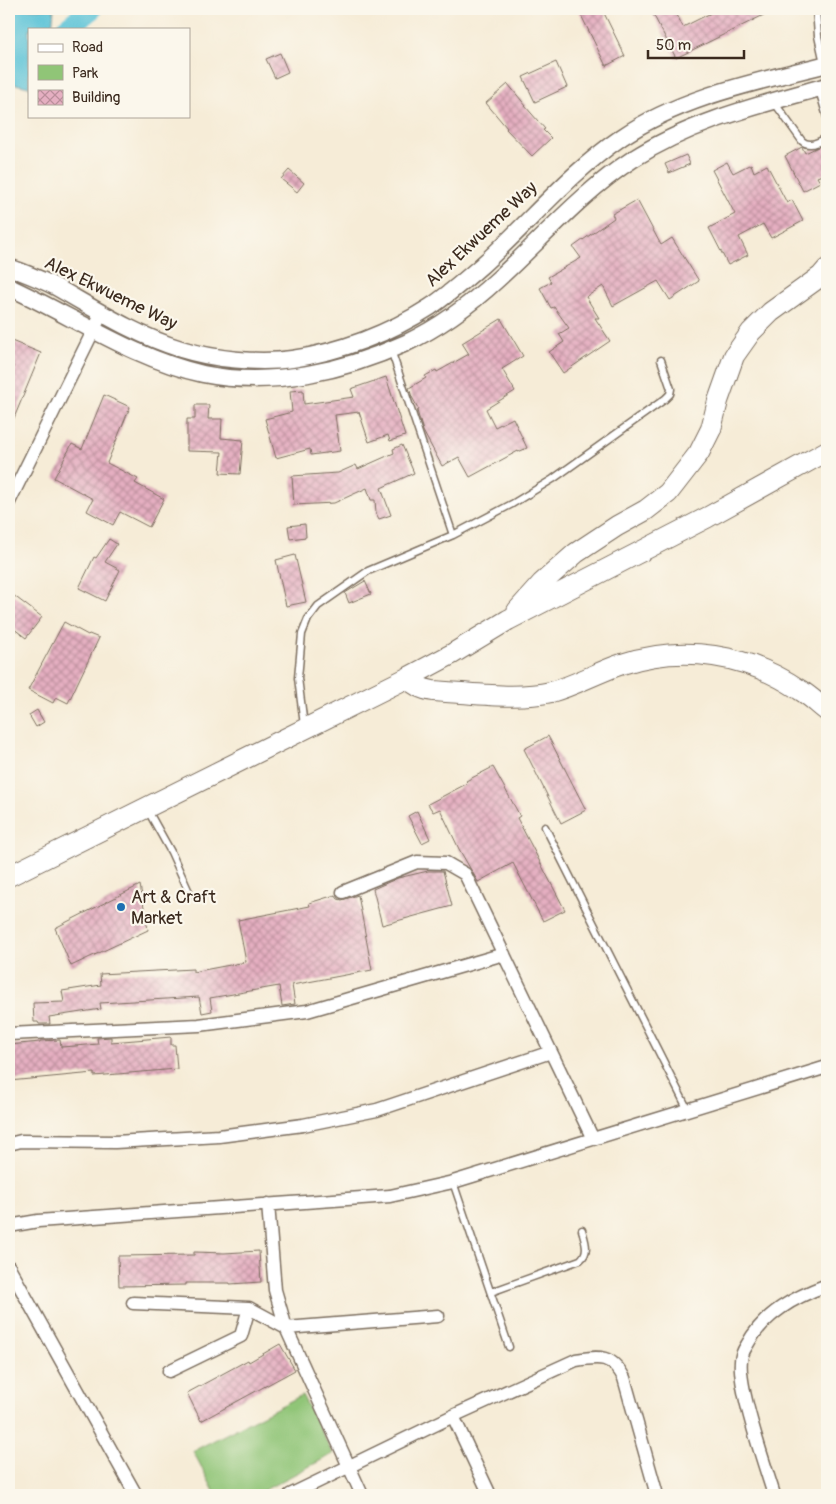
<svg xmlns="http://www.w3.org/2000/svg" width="836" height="1504" viewBox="0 0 836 1504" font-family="Pangolin,sans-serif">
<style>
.green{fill:#90c577;stroke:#66784a}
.water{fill:#5bc3d7;stroke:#4b767a}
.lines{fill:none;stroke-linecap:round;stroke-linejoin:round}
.river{stroke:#5bc3d7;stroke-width:22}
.building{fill:url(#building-cross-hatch)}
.service-casing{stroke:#7c6e5f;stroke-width:9}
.minor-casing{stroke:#7c6e5f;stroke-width:15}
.tertiary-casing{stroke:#7c6e5f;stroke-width:19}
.primary-casing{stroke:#7c6e5f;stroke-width:22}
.service{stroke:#fff;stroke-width:6}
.minor{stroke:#fff;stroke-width:12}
.tertiary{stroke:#fff;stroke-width:16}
.primary{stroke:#fff;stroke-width:20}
.poi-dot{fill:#1f6fb2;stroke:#fbf7ec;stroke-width:2}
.labels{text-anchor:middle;stroke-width:4.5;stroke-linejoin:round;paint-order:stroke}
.street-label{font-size:18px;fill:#3b2a1e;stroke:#fbf7ec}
.poi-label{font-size:18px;fill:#3b2a1e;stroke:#fbf7ec;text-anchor:start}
</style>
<defs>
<pattern id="building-cross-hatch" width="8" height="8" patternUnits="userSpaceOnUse" patternTransform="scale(1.25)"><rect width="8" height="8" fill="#e5afc1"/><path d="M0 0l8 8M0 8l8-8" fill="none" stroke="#bb8f9c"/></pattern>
</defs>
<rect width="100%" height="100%" fill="#fbf7ec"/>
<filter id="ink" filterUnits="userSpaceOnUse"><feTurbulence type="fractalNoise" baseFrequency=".02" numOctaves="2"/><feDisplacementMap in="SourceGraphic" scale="10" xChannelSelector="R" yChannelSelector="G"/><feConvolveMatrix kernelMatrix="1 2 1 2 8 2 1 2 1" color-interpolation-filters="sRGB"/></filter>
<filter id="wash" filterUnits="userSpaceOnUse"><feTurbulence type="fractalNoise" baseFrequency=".0096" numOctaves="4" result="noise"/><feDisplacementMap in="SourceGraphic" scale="20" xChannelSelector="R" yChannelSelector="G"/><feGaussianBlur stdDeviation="1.12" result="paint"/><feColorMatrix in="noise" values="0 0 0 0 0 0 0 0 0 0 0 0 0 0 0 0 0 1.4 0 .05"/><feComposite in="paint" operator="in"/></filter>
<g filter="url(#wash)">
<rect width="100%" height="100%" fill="#f6ecd7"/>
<path class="green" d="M 302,1395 L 333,1454 L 255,1495 L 216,1495 L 193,1451 Z"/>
<path class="water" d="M 9,9 L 54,9 L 52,29 L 29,29 L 29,87 L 15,84 L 9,85 Z"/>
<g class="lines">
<path class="river" d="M 66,29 L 91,9"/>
</g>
<g id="blocks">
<path class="building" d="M 578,9 L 602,9 L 625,56 L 606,66 Z
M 664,9 L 674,9 L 683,27 L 719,9 L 776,9 L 676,58 L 653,14 Z
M 280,53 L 288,72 L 275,78 L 266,59 Z
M 556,62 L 567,87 L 535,102 L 523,77 Z
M 508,84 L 526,106 L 525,106 L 545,129 L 543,130 L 551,138 L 532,156 L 506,129 L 507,128 L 486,103 Z
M 827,143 L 827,173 L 817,177 L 820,182 L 803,191 L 785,156 L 802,147 L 805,153 Z
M 686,155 L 690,164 L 669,173 L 665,164 Z
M 727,162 L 733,173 L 751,164 L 754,172 L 767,165 L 787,203 L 792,200 L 803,221 L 771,238 L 763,224 L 739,237 L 748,255 L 728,265 L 709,228 L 735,214 L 712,170 Z
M 289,170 L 304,183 L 297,192 L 281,179 Z
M 637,200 L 661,245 L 672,238 L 699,281 L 670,300 L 658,281 L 613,306 L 603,286 L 586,297 L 599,318 L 595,318 L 610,341 L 563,373 L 549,352 L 564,342 L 559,334 L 569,328 L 554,307 L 551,308 L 540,288 L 551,282 L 548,277 L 581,258 L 573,247 L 614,218 L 612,214 Z
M 501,319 L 523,356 L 502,369 L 515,391 L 486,409 L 495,427 L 513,418 L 527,448 L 518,452 L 518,451 L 470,477 L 459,457 L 442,466 L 423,431 L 417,411 L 419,410 L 412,397 L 409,388 L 426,378 L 425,376 L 436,370 L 437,372 L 469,354 L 462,343 Z
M 9,340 L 41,353 L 9,430 L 9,380 L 14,367 L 9,365 Z
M 386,377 L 405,436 L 390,441 L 388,435 L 369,442 L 359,412 L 335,415 L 340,451 L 311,455 L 310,449 L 276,458 L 265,419 L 292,412 L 290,391 L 303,390 L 304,404 L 354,397 L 351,389 Z
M 104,395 L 130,407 L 107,463 L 138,479 L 135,483 L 164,499 L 149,527 L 120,512 L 113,525 L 87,511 L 93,499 L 54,478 L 72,444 L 82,449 Z
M 195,405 L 209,405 L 208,419 L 222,419 L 221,438 L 243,440 L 240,474 L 220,473 L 222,452 L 187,451 L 187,419 L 195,419 Z
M 402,445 L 414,473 L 381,488 L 391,515 L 379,519 L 376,513 L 375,500 L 371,500 L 367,488 L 334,503 L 294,505 L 292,476 L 338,473 L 356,465 L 358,469 L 394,453 L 393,449 Z
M 305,524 L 306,537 L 290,539 L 288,526 Z
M 109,539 L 117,544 L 105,562 L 120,570 L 105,601 L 79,588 L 94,557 L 96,558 Z
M 295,555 L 306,602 L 286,606 L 276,560 Z
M 365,581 L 371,594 L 349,603 L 345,593 Z
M 9,592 L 42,617 L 26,638 L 9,625 Z
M 64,622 L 88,635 L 89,634 L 99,638 L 68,703 L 56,697 L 53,703 L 28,690 Z
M 37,710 L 44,722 L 36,727 L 29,715 Z
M 548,736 L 586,810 L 561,823 L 524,749 Z
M 493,767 L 520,816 L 517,818 L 565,910 L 543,921 L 513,863 L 478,882 L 459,849 L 440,809 L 433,812 L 428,804 L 468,783 L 466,781 Z
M 417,811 L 430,839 L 422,843 L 408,816 Z
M 428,871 L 443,871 L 452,906 L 382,925 L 373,889 L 398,878 Z
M 140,885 L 148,930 L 71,966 L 55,928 Z
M 335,895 L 338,899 L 342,900 L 358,895 L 372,970 L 292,985 L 295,1004 L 282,1006 L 279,986 L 210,998 L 212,1011 L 202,1013 L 199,997 L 100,1003 L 101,1009 L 49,1017 L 50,1024 L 39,1024 L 38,1022 L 34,1022 L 33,1003 L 64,1002 L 62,991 L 101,985 L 100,974 L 193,969 L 193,972 L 246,962 L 238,920 L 310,906 L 309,903 Z
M 111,1037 L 111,1042 L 171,1037 L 171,1045 L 175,1045 L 177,1069 L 94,1076 L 94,1073 L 9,1081 L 9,1045 L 40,1042 L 40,1041 L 60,1040 L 61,1047 L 75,1046 L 98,1044 L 97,1038 Z
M 259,1251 L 261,1282 L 230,1284 L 230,1283 L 186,1283 L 186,1285 L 119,1286 L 118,1256 L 194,1255 L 194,1252 L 224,1253 Z
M 280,1344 L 295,1370 L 201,1421 L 187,1393 L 248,1360 L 249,1362 Z"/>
</g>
</g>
<g filter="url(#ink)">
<use href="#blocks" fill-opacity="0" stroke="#7c6e5f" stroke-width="1"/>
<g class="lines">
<g class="service-casing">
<path id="service" d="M 816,9 L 818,36 L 824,63
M 819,90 L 827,117
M 774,102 L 802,141 C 810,148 820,142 827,137
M 453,535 L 512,504 L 553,479 L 665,399 L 670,394 L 671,389 L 661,360
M 304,725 L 298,678 L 302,634 L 308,619 L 318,606 L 368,571 L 453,535 L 391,350
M 147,809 L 171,852 L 190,894
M 545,827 L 688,1110
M 453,1182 L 509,1347
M 491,1292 L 580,1260 C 590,1252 585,1241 582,1230"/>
</g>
<g class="minor-casing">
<path id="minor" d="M 9,502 L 102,313
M 343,892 L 417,862 L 446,863 L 465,874 L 593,1139
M 9,1034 L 199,1025 L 307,1011 L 504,954
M 9,1144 L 21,1141 L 115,1142 L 219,1136 L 303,1125 L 377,1110 L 551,1052
M 268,1204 L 275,1290 L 286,1328 L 438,1316
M 9,1226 L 38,1221 L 390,1196 L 453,1182 L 827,1067
M 9,1267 L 136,1495
M 133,1303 L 249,1308 L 286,1328 L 362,1495
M 169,1371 L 241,1336 L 249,1308
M 453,1416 L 490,1495
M 290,1495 L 453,1416 L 576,1360 C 600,1356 612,1355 624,1378 L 657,1495
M 774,1495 C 766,1468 734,1379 742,1355 C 743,1352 745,1348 747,1345 C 764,1313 795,1297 827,1285"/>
</g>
<g class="tertiary-casing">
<path id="tertiary" d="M 9,267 C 24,273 41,279 56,287 C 95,309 137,336 181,349 C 213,359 258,364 292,359 C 340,352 390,333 430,307 C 448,295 465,280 481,266 C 529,223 569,173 622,137 C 683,96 757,82 827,64
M 9,287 C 73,316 134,359 203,374 C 272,388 344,371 406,343 C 438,328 472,303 498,279 C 542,239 582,192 633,159 C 692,121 760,105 827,86"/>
</g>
<g class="primary-casing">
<path id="primary" d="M 517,611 L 542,583 L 576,553 L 617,526 L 646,510 L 668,493 L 699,453 L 711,429 L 718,401 L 734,356 L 751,332 L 771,312 L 821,276 L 827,269
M 407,678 C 415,686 422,689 433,691 C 468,693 517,700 551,692 C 576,685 598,672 622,664 C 683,644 747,654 800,690 C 810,696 818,704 827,711
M 9,876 L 407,678 L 452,654 L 508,620 L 708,517 L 827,451"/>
</g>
<use href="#service" class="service"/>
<use href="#minor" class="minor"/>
<use href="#tertiary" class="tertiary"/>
<use href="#primary" class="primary"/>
</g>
</g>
<circle class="poi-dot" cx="121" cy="907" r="5"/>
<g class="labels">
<g class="street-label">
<text transform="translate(481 234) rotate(-43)" y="6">Alex Ekwueme Way</text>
<text transform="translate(111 293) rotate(26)" y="6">Alex Ekwueme Way</text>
</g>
<g class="poi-label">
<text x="131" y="903">Art &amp; Craft<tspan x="131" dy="21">Market</tspan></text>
</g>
</g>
<rect width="836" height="1504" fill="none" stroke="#fbf7ec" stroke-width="30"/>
<rect x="28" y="28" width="162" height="90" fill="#fbf7ec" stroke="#aea59a"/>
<rect x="38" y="44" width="25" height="8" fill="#ffffff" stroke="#aea59a"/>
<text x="72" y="52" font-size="15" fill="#3b2a1e">Road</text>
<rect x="38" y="65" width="25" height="15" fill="#90c577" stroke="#aea59a"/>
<text x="72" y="78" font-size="15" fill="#3b2a1e">Park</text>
<rect x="38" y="90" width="25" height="15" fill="url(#building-cross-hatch)" stroke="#aea59a"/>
<text x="72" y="102" font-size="15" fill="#3b2a1e">Building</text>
<path d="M648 50v8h96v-8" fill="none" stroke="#3b2a1e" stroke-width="2.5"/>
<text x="656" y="50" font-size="15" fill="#3b2a1e" stroke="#fbf7ec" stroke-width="4" paint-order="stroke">50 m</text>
</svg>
